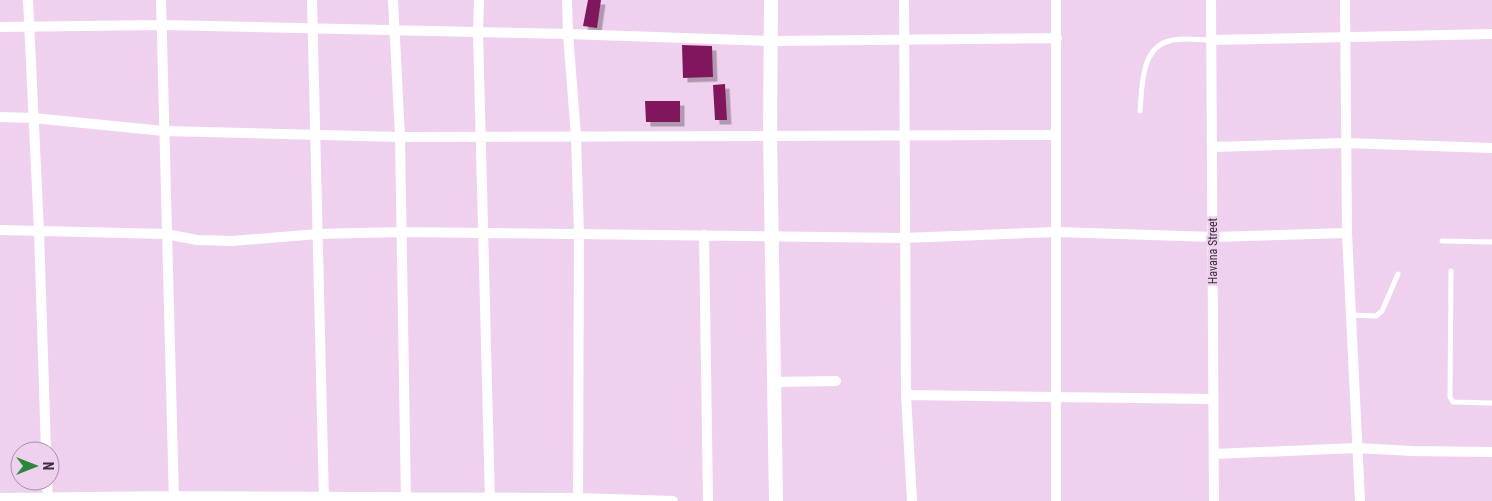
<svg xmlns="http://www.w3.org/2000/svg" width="1492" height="501" viewBox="0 0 1492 501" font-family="'Roboto Condensed',sans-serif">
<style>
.building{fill:#80195c;filter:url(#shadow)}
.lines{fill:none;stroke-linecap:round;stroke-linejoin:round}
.service{stroke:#fff;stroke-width:5}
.minor{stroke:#fff;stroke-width:10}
.tertiary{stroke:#fff;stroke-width:14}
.labels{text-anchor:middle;stroke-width:5;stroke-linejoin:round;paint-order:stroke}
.street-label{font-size:12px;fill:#3b2f3b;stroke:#efd1ef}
</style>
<defs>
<filter id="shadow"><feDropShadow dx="4.5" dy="4.5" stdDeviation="0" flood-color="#0004"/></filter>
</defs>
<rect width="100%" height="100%" fill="#efd1ef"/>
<path class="building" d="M 588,0 L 601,0 L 597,28 L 583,26 Z
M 682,45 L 712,46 L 713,77 L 683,78 Z
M 725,84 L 727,120 L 715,120 L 713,85 Z
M 645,101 L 680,101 L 680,122 L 646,122 Z"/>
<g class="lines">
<path class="service" d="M 1140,111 C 1142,87 1141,48 1169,41 C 1181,37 1199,40 1211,40
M 1442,241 L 1492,242
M 1451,271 L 1450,397 L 1453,402 L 1492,403
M 1351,315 L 1376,316 L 1382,311 L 1398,274"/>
<path class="minor" d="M 28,0 L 39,231 L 46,451
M 161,0 L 174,501
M 312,0 L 324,501
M 393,0 L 400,137 L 406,501
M 479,0 L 478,32 L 490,501
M 567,0 L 568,34 L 576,136 L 579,234 L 578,501
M 904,0 L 906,395 L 912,501
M 1056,0 L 1056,501
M 1211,0 L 1214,501
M 1345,0 L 1347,233 L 1360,501
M 0,27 L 162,25 L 568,34 L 771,41 L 1057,38
M 1211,40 L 1492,34
M 0,117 L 33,118 L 164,131 L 400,137 L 1056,135
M 1212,147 L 1345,143 L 1492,148
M 0,230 L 166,234 L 197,240 L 232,241 L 318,234 L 401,232 L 904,238 L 1056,232 L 1214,237 L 1347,233
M 704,235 L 708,501
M 774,382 L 836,381
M 906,395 L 1212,399
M 1214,454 L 1357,448 L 1412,451 L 1492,452
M 47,481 L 48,501
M 0,498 L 174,496 L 578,498 L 673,501"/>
<path class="tertiary" d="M 771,0 L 770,135 L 776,501"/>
</g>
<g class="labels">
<g class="street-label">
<text transform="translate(1213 251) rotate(-90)" y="4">Havana Street</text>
</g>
</g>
<g transform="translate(35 466) rotate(90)"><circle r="24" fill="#efd1ef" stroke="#a790a7"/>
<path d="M0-4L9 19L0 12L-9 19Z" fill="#2b883a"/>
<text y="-8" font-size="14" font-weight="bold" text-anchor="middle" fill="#3b2f3b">N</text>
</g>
</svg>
